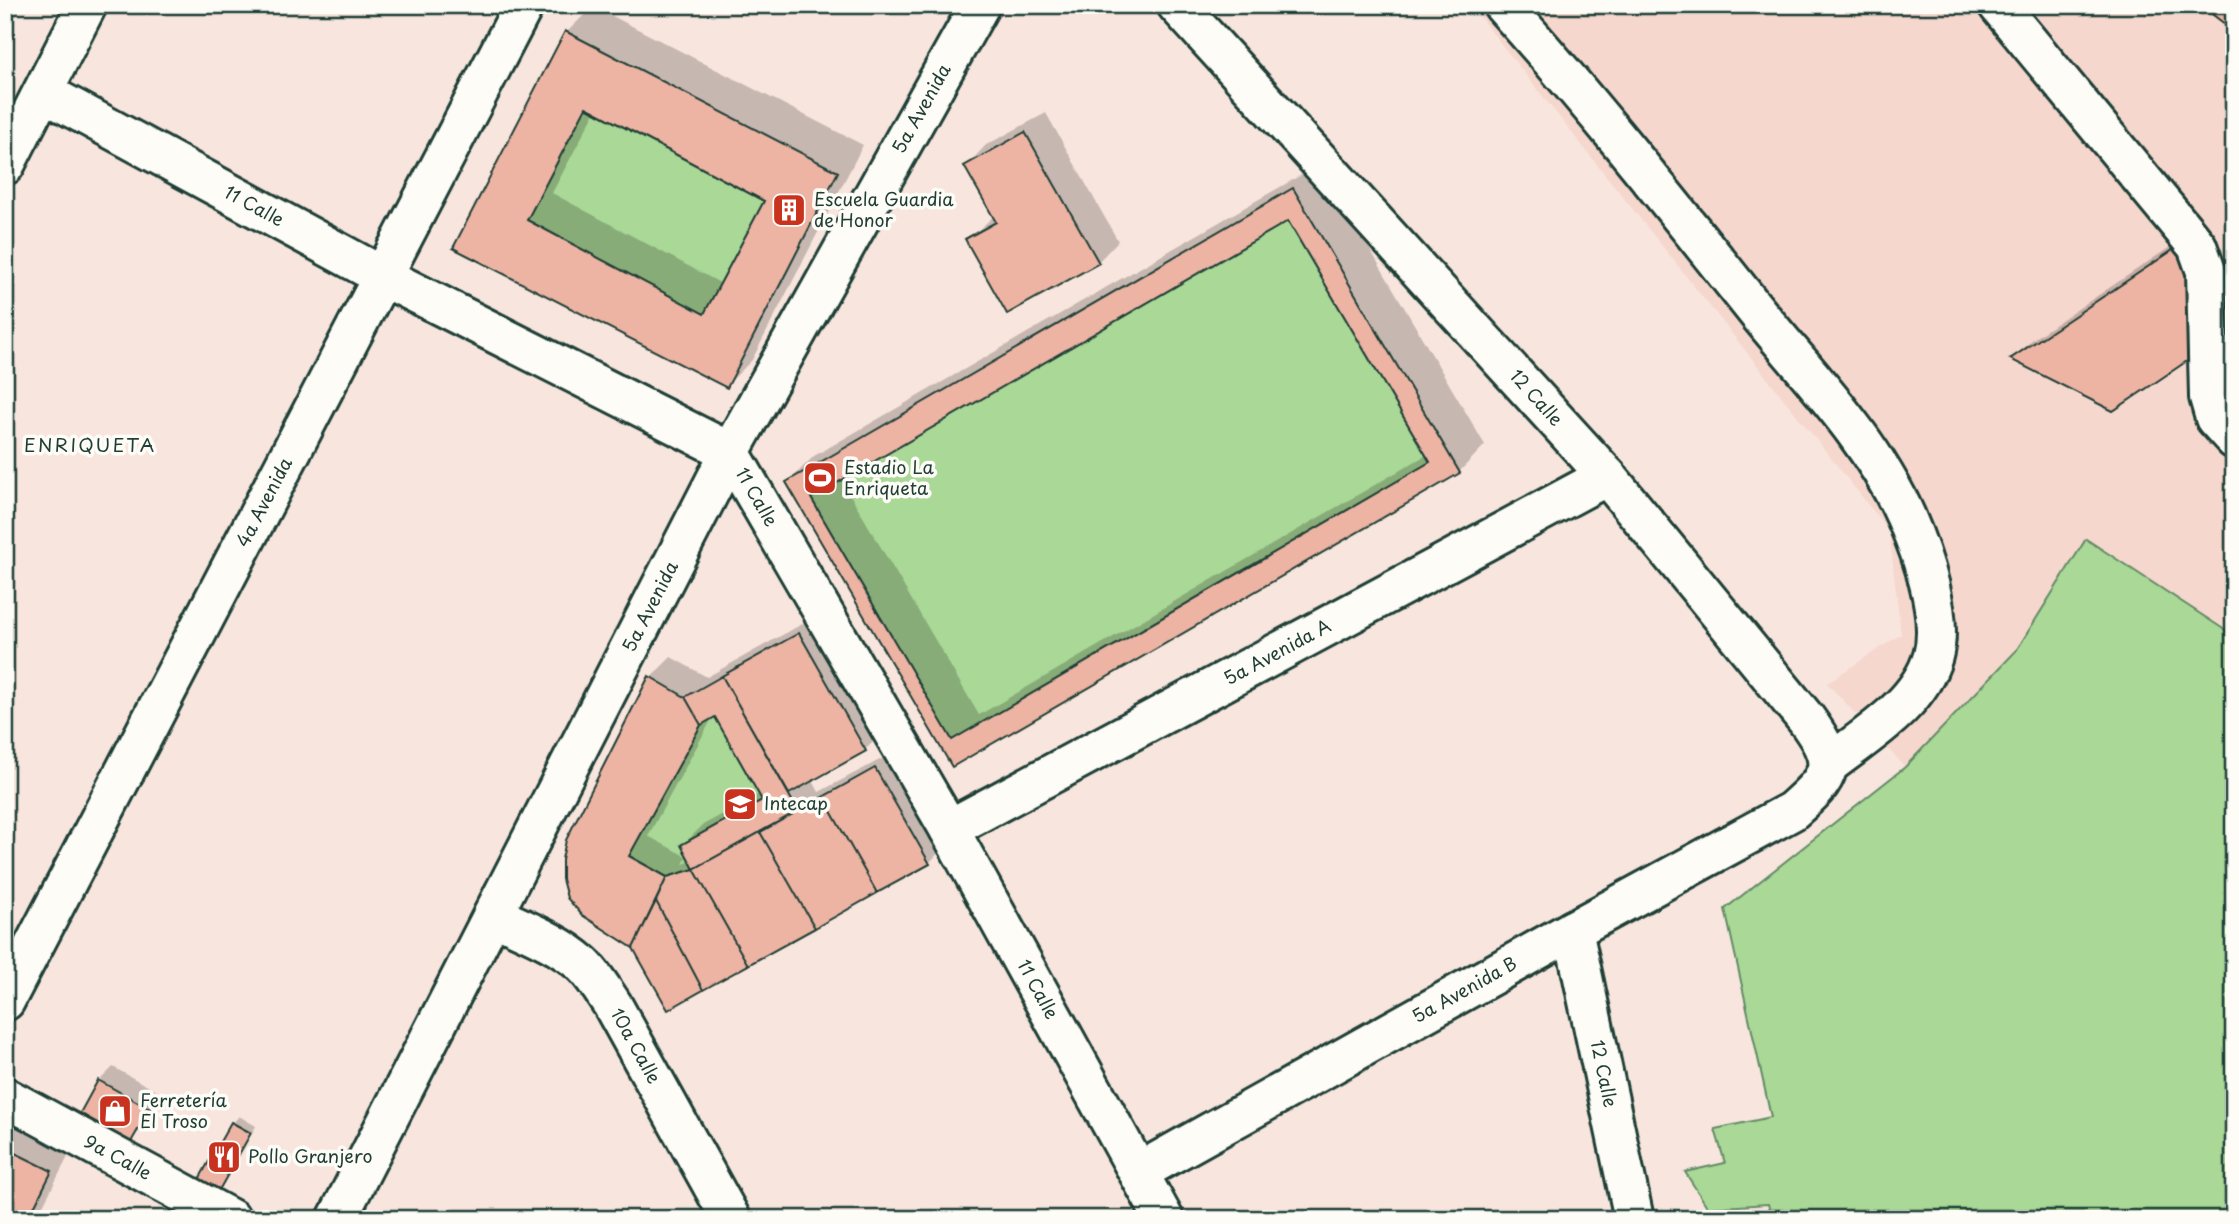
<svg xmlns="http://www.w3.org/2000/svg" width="2239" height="1224" viewBox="0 0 2239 1224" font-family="'Playpen Sans',sans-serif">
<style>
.built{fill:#f5d7cd}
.green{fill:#a9d897;stroke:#648a66;stroke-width:2}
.shadow{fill:#0003;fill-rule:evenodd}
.building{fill:#edb4a4;stroke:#1f3d34;stroke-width:2;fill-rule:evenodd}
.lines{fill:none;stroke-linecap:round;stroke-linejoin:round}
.minor-casing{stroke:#1f3d34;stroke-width:44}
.major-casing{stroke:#1f3d34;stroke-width:44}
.minor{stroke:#fdfcf7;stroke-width:38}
.major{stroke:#fdfcf7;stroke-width:38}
.labels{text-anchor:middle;stroke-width:7;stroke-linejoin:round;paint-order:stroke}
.street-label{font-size:18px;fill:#1f3d34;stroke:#fdfcf7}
.poi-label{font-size:18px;fill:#1f3d34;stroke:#fdfcf7;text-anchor:start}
.neighbourhood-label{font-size:19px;letter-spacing:2px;fill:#1f3d34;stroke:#fdfcf7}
</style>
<rect width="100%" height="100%" fill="#f8e6de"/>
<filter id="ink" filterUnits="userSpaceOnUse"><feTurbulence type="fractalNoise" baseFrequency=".0143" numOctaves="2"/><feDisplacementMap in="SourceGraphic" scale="14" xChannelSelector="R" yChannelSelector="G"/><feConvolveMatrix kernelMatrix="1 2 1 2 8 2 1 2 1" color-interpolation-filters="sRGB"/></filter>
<g filter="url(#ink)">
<path class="built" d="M 1470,5 L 2234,5 L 2234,636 L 2086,539 L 2016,651 L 1905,767 L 1827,683 L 1901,634 L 1889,531 Z"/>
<path class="green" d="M 586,107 L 764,201 L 704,314 L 527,220 Z
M 1288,221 L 1430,462 L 952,740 L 811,498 Z
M 2086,539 L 2234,636 L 2234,1219 L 1772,1219 L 1768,1204 L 1708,1208 L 1685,1172 L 1725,1163 L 1715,1129 L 1771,1117 L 1725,909 L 1905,767 L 2016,651 Z
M 715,717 L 762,800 L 681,845 L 694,869 L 667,877 L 629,856 L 701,725 Z"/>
<path class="shadow" d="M 593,6 L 863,145 L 752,360 L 726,386 L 456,248 L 567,32 ZM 596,110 L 767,200 L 722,284 L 552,193 Z
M 1046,113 L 1118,241 L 1098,262 L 967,240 L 994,216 L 966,166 L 986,145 Z
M 1320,164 L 1485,445 L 1459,472 L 953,764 L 788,482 L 814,456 ZM 1289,218 L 1428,454 L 979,715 L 841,479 Z
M 2200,227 L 2216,264 L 2013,359 L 2033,339 Z
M 820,614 L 885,730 L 865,750 L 812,779 L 819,792 L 889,755 L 942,849 L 929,863 L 634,947 L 584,914 L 651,677 L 671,657 L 707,677 ZM 715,713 L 761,793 L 703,825 L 683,845 L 692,861 L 683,864 L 687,857 L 648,836 Z
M 113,1067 L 162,1094 L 145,1126 L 131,1139 L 99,1081 Z
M 239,1116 L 256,1126 L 224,1183 L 218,1190 L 200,1180 L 233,1123 Z
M 5,1117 L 71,1151 L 36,1219 L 5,1219 Z"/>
<path class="building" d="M 2200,5 L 2234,5 L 2234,31 Z
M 565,31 L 838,172 L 727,388 L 453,248 ZM 586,107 L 764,201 L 704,314 L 527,220 Z
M 1025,132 L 1099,263 L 1007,314 L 965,239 L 996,222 L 964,166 Z
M 1293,188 L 1460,473 L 952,767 L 786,482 ZM 1288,221 L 1430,462 L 952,740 L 811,498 Z
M 2179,246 L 2196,285 L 2190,359 L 2113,411 L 2010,359 Z
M 799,633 L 866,751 L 789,794 L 722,676 Z
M 649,676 L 685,697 L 701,725 L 629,856 L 667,877 L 633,948 L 582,915 L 567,898 L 562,879 L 562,859 L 566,840 Z
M 722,676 L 798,811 L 694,869 L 681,845 L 762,800 L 715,717 L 701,725 L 685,697 Z
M 875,768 L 930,864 L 877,893 L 823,797 Z
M 823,797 L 877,893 L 815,928 L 760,832 Z
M 760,832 L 815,928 L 748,965 L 694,869 Z
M 694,869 L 748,965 L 703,990 L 656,901 L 667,877 Z
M 656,901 L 703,990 L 668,1010 L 633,948 Z
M 98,1080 L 150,1109 L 131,1142 L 80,1113 Z
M 231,1122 L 251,1133 L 218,1192 L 198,1181 Z
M 5,1148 L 52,1171 L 28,1219 L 5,1219 Z"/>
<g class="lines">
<g class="minor-casing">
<g id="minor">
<path d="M 1503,5 C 1592,104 1674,208 1757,312 C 1809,376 1872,440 1906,517 C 1922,554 1944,616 1933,656 C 1919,705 1865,736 1828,765"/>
<path d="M 1998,5 L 2197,246 L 2206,271 L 2209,397 L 2215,418 L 2234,439"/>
<path id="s1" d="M 43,92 L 384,277 L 730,452 L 949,829 L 1164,1219"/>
<path d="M 5,165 L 87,5"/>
<path id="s2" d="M 949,829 L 1607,476"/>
<path id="s3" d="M 493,915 C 522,929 558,942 582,964 C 594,975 603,991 612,1004 L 731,1219"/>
<path id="s4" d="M 1573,930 L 1634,1219"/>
<path id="s5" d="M 5,1001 L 524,5"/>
<path id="s6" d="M 1139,1172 L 1573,930 L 1792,811 C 1832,776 1840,765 1806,719 L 1607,476 L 1177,5"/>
<path id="s7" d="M 337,1219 L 730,452 L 980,5"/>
</g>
</g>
<g class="major-casing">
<g id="major">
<path id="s8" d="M 5,1097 L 231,1219"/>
</g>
</g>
<use href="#minor" class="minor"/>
<use href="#major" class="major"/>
</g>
</g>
<defs>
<g id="building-square" transform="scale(1.75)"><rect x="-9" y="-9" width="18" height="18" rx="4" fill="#c8321e" stroke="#fdfcf7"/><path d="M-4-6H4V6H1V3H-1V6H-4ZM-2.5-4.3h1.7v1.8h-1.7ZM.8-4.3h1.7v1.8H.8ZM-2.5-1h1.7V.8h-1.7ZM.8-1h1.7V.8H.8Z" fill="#fff"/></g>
<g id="stadium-square" transform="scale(1.75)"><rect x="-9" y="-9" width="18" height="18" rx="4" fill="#c8321e" stroke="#fdfcf7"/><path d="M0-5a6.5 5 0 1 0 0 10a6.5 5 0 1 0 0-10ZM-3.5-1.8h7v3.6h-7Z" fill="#fff"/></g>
<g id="university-square" transform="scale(1.75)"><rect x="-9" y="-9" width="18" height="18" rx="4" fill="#c8321e" stroke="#fdfcf7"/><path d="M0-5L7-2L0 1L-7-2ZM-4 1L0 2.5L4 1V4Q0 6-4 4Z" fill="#fff"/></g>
<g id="shop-square" transform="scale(1.75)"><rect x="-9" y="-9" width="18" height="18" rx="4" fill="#c8321e" stroke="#fdfcf7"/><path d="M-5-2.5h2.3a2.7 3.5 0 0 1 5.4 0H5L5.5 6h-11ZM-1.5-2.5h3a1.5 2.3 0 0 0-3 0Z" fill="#fff"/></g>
<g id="restaurant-square" transform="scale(1.75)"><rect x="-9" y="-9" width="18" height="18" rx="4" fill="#c8321e" stroke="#fdfcf7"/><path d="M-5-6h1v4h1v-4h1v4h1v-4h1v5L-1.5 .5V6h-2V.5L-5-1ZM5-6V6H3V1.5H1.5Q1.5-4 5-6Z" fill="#fff"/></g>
</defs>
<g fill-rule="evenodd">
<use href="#building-square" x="789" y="210"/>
<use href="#stadium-square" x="820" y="478"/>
<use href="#university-square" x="740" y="804"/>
<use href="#shop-square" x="115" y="1111"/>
<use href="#restaurant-square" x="224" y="1157"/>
</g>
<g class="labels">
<g class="street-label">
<text dy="6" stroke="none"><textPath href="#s7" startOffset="1255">5a Avenida</textPath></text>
<text dy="6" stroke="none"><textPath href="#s1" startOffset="240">11 Calle</textPath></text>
<text transform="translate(1536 398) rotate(48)" y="6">12 Calle</text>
<text dy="6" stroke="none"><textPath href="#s1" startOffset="828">11 Calle</textPath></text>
<text dy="6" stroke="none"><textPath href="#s5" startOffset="562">4a Avenida</textPath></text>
<text dy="6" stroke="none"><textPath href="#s7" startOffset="688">5a Avenida</textPath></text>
<text dy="6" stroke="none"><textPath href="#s2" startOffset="373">5a Avenida A</textPath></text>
<text dy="6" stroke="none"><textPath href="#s1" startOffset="1395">11 Calle</textPath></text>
<text dy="6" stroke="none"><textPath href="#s6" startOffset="373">5a Avenida B</textPath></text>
<text dy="6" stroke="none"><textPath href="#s3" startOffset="200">10a Calle</textPath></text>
<text dy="6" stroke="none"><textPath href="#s4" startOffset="147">12 Calle</textPath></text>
<text dy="6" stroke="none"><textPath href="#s8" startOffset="128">9a Calle</textPath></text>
</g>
<g class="poi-label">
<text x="814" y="206">Escuela Guardia<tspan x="814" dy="21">de Honor</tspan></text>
<text x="844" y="474">Estadio La<tspan x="844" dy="21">Enriqueta</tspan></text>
<text x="764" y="810">Intecap</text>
<text x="140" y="1107">Ferretería<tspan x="140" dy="21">El Troso</tspan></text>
<text x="248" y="1163">Pollo Granjero</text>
</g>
<g class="neighbourhood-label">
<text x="90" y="452">ENRIQUETA</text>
</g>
</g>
<rect width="2239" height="1224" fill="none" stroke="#fdfcf7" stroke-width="28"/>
<rect x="14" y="14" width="2211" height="1196" fill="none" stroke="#1f3d34" stroke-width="2.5" filter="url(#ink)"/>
</svg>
